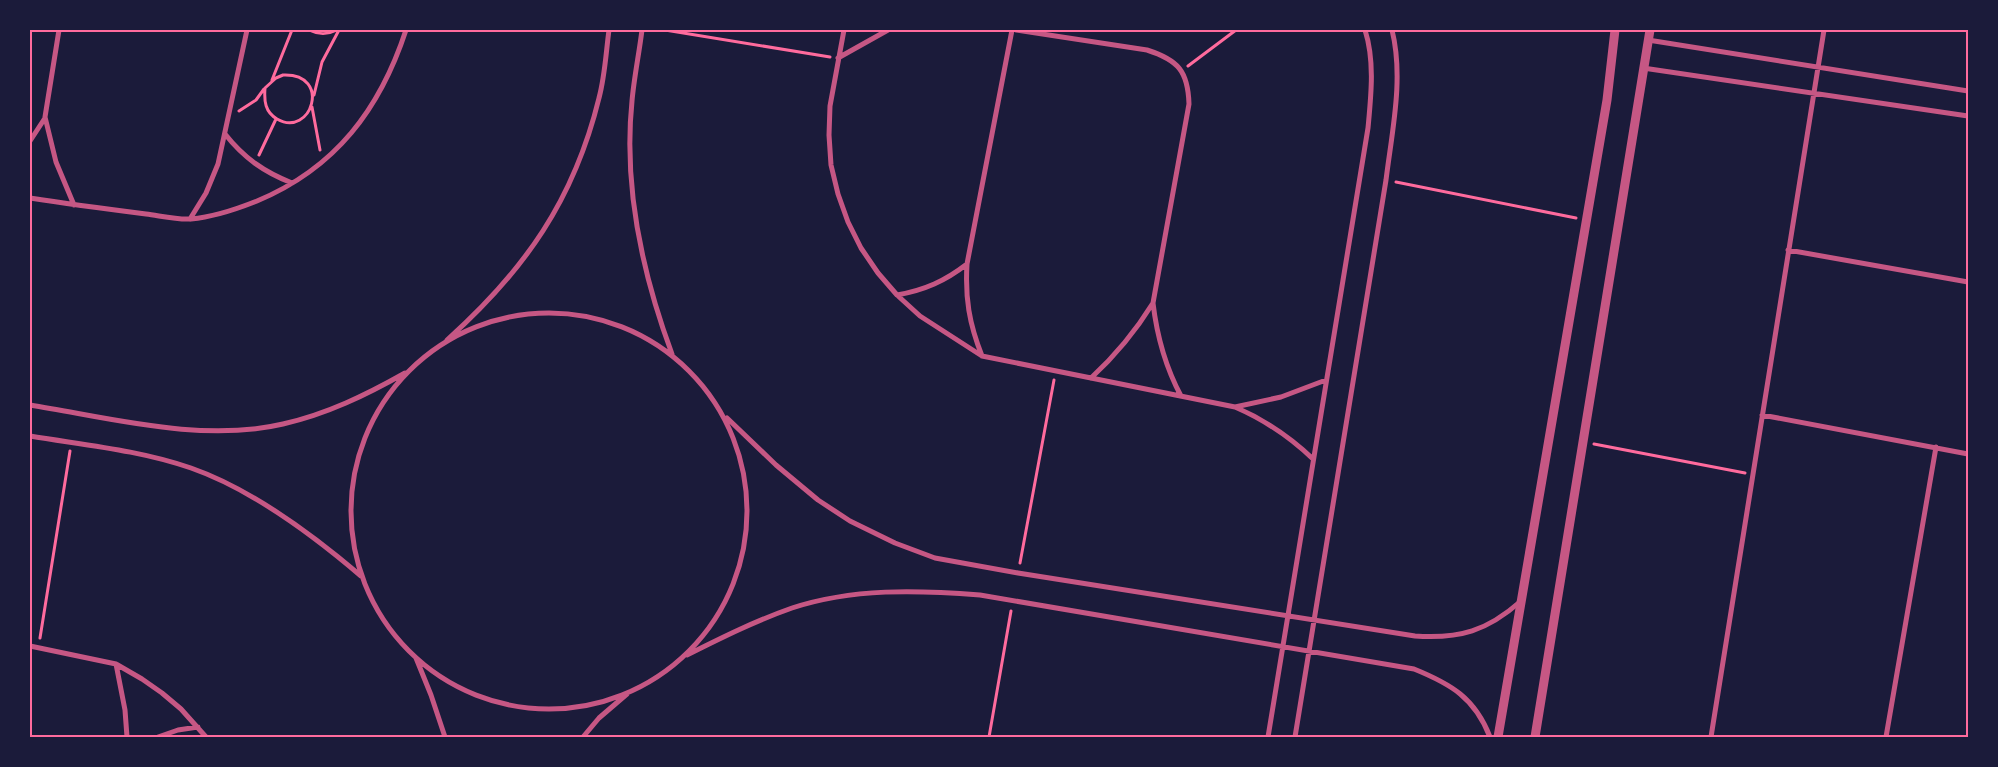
<svg xmlns="http://www.w3.org/2000/svg" width="1998" height="767" viewBox="0 0 1998 767" font-family="Raleway,sans-serif">
<style>
.lines{fill:none;stroke-linecap:round;stroke-linejoin:round}
.path{stroke:#ff6b9d;stroke-width:3}
.minor{stroke:#c65784;stroke-width:5}
.tertiary{stroke:#c65784;stroke-width:9}
.neatline{fill:none;stroke:#ff6b9d;stroke-width:2}
</style>
<rect width="100%" height="100%" fill="#1b1b3a"/>
<g class="lines">
<path class="path" d="M 309,30 C 319,35 327,35 337,30
M 665,30 L 830,57
M 1188,66 L 1236,30
M 283,75 C 333,73 311,139 277,119 C 265,112 264,101 265,88 L 276,78 Z
M 272,80 L 292,30
M 314,95 L 322,62 L 339,30
M 312,107 L 320,150
M 239,111 L 256,100 L 264,89
M 259,155 L 276,119
M 1396,182 L 1576,218
M 1594,444 L 1745,473
M 1020,563 L 1054,380
M 40,638 L 70,451
M 989,737 L 1011,611"/>
<path class="minor" d="M 59,30 L 45,117 L 56,162 L 74,205
M 642,30 C 639,54 634,78 632,101 C 623,188 642,273 672,354
M 844,30 L 830,106 L 829,135 L 831,165 L 838,194 L 848,222 L 861,248 L 878,273 L 897,295 L 920,316 L 982,356 L 1235,407 C 1265,420 1289,436 1313,459
M 1016,30 L 1147,50 C 1178,60 1188,71 1189,104 L 1153,303 C 1157,337 1165,366 1181,396
M 1648,40 L 1968,91
M 838,58 L 888,30
M 1643,68 L 1968,116
M 225,134 C 244,158 264,172 292,183
M 30,141 L 45,118
M 30,198 C 69,204 107,209 146,214 C 161,216 177,220 191,219 C 214,217 237,209 257,201 C 336,168 380,109 406,30
M 190,219 L 206,193 L 218,164 L 247,30
M 1788,250 L 1968,282
M 897,295 C 925,290 945,281 967,264
M351 511a198 198 0 1 1 396 0a198 198 0 1 1-396 0Z
M 447,340 C 525,270 574,200 599,98 C 605,76 606,52 609,30
M 982,356 C 969,323 965,298 967,264 L 1012,30
M 1091,378 C 1116,355 1135,332 1153,303
M 30,405 C 111,418 202,443 283,424 C 327,414 366,395 405,373
M 1235,407 L 1281,397 L 1326,380
M 1762,415 L 1968,454
M 727,418 L 776,465 L 818,500 L 850,521 L 895,543 L 935,558 L 1018,573 L 1415,636 C 1460,639 1487,631 1521,601
M 30,436 C 84,445 139,450 191,468 C 251,489 313,535 361,576
M 30,646 L 116,664 L 142,679 L 162,693 L 181,709 L 206,737
M 687,655 C 721,638 755,621 792,608 C 853,588 917,590 980,595 L 1414,669 C 1451,684 1475,698 1490,737
M 416,658 L 431,695 L 445,737
M 116,664 L 125,710 L 127,737
M 158,737 L 178,730 L 198,727
M 583,737 L 599,718 L 627,694
M 1268,737 L 1368,128 C 1371,96 1375,61 1365,30
M 1295,737 L 1386,180 C 1392,131 1404,78 1392,30
M 1711,737 L 1824,30
M 1886,737 L 1936,447"/>
<path class="tertiary" d="M 1498,737 L 1607,100 L 1615,30
M 1535,737 L 1650,30"/>
</g>
<rect width="1998" height="767" fill="none" stroke="#1b1b3a" stroke-width="62"/>
<rect x="31" y="31" width="1936" height="705" class="neatline"/>
</svg>
